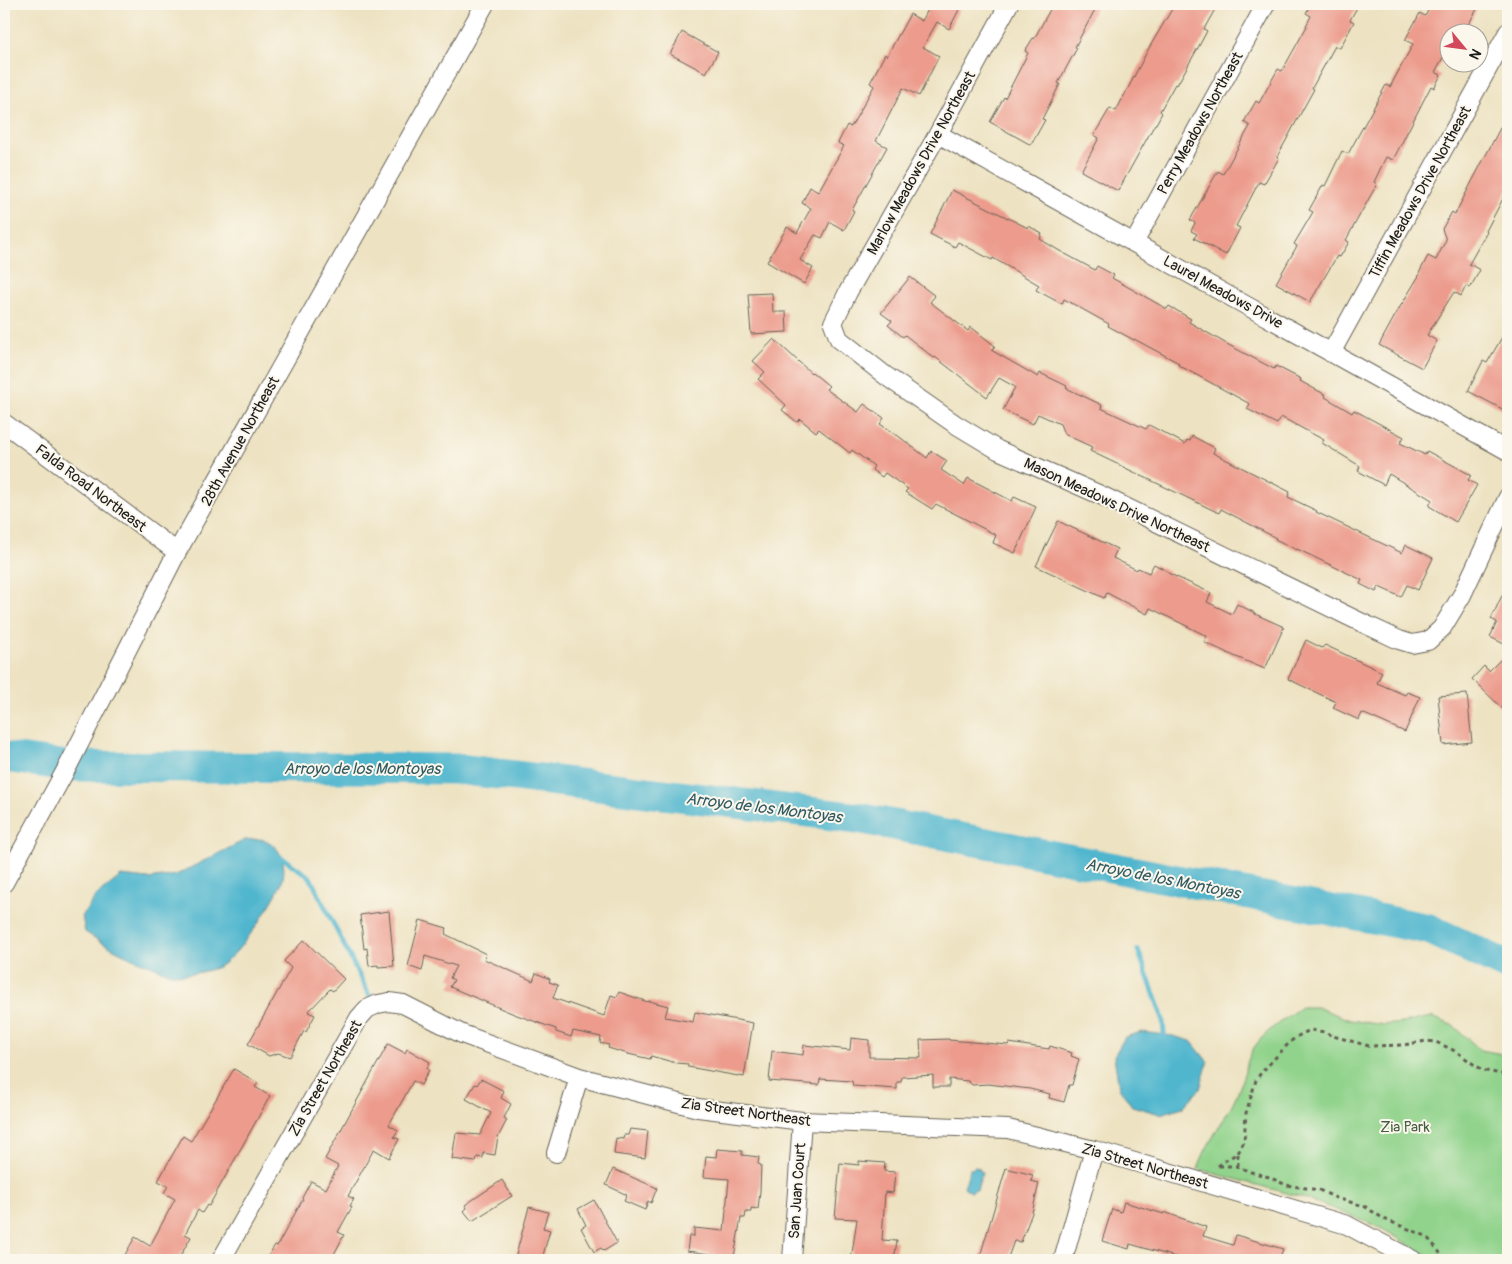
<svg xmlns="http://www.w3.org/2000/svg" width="1512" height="1264" viewBox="0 0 1512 1264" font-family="Pangolin,sans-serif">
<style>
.green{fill:#91d38c;stroke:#567854}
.water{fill:#50b6ce;stroke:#366975}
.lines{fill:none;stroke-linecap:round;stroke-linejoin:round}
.stream{stroke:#50b6ce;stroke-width:5}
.river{stroke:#50b6ce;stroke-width:31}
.building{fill:#ec9b8c}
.street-casing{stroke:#656156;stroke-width:20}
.path{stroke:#656156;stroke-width:3;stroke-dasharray:4 4;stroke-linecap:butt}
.street{stroke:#fff;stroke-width:18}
.labels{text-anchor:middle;stroke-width:4;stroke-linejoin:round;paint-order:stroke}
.street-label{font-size:15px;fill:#1c1c1c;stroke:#fbf7ec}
.park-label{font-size:15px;fill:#455c43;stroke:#fbf7ec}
.water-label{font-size:16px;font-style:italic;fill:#315a63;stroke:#fbf7ec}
</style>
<rect width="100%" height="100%" fill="#fbf7ec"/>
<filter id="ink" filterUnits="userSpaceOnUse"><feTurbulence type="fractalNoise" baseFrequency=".02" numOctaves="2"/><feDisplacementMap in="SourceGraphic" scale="10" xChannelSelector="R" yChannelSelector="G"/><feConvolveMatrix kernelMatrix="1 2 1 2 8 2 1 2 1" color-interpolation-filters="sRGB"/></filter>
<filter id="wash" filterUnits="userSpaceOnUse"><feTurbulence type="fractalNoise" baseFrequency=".0096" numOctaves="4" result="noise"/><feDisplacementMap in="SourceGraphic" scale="20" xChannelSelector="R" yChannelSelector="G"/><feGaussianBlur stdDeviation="1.12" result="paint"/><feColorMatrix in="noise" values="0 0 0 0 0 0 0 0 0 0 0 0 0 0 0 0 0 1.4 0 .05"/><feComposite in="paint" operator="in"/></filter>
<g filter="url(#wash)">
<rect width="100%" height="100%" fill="#ede2c1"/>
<path class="green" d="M 1301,1007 L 1317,1007 L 1350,1020 L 1384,1025 L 1403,1023 L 1431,1017 L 1454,1026 L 1480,1050 L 1508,1055 L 1508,1260 L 1435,1260 L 1381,1228 L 1339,1211 L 1301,1197 L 1198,1169 C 1206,1142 1226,1120 1237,1094 C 1246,1075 1245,1057 1259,1041 C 1269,1029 1288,1016 1301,1007 Z"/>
<path class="water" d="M 245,840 C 251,840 259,838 264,840 C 282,845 288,869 281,884 C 273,904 238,956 220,966 C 207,972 186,976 171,973 C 165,972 159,969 153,966 C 129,958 107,946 85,932 L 82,916 L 97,895 L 121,876 L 148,879 L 176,875 Z
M 1142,1032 L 1173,1036 L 1191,1041 L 1208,1062 L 1200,1089 L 1183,1107 L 1160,1114 L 1132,1106 L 1119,1088 L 1114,1056 L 1125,1037 Z
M 975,1167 L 979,1168 L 980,1171 L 982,1172 L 977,1190 L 975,1190 L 971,1192 L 964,1187 L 970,1169 L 972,1169 Z"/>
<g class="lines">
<path class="stream" d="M 281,857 L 310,877 L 373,1003
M 1138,950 L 1163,1019 L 1164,1035"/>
<path class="river" d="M 4,757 L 68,766 L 458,769 L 858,818 L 1429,929 L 1508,966"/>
</g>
<g id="blocks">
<path class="building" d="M 931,4 L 962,4 L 949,29 L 937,22 L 923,47 L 939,56 L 919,96 L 903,88 L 876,141 L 887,147 L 852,210 L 854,211 L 844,230 L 830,222 L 822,238 L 815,235 L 800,260 L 813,268 L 804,284 L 767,262 L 787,227 L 797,233 L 811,208 L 802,203 L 810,187 L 818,192 L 844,146 L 838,143 L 847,125 L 851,127 L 874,86 L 870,83 L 885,54 L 887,56 L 910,14 L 922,21 Z
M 1053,4 L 1098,4 L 1075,47 L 1077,48 L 1058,83 L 1060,84 L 1042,119 L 1045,120 L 1031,145 L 990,122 L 1004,97 L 1005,98 L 1028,53 L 1025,51 L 1033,38 L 1034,39 Z
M 1175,4 L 1218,4 L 1204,29 L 1207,31 L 1199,46 L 1177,85 L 1175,84 L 1160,111 L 1162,113 L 1156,124 L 1155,124 L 1118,191 L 1081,171 L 1099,138 L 1094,135 L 1110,108 L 1116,111 L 1149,48 Z
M 1311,4 L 1359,4 L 1350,20 L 1354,22 L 1340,48 L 1335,46 L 1312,88 L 1314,89 L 1277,157 L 1279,158 L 1264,184 L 1259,182 L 1236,226 L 1240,228 L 1226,255 L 1194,238 L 1197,234 L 1191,231 L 1195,223 L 1190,220 L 1218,171 L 1223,174 L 1250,126 L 1244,122 L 1256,101 L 1259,103 L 1278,69 L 1282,71 L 1307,26 L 1306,26 L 1311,16 L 1306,13 Z
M 1432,4 L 1480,4 L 1464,32 L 1450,32 L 1450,45 L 1435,72 L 1441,75 L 1434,88 L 1431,86 L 1393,160 L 1386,157 L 1374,182 L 1377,184 L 1346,240 L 1349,242 L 1340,257 L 1337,256 L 1310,302 L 1276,283 L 1297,246 L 1294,244 L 1313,212 L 1309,210 L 1323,185 L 1325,186 L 1342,151 L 1348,154 L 1386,85 L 1390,87 L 1413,44 L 1405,40 L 1420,13 L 1425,16 Z
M 682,32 L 718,52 L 706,73 L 670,54 Z
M 1508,113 L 1508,189 L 1486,231 L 1487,232 L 1469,264 L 1480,270 L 1470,288 L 1466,286 L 1461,296 L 1454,292 L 1427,335 L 1437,341 L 1422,368 L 1379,345 L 1397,312 L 1420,274 L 1419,273 L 1428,256 L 1436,260 L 1446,240 L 1442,229 L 1452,212 L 1455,214 Z
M 952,190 L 1028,228 L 1029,226 L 1042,234 L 1040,239 L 1058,250 L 1095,270 L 1097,266 L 1114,275 L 1112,278 L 1167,309 L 1169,306 L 1191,319 L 1189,322 L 1225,343 L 1274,369 L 1276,366 L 1301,379 L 1300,381 L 1326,395 L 1325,397 L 1352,413 L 1354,410 L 1404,437 L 1400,443 L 1425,455 L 1427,451 L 1471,475 L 1468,480 L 1477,485 L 1456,522 L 1429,506 L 1432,500 L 1389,474 L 1384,485 L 1358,471 L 1360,466 L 1322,443 L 1324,440 L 1281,417 L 1277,424 L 1247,409 L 1250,404 L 1178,365 L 1179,363 L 1134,339 L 1134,340 L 1108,326 L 1109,324 L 1064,299 L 1062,304 L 1036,290 L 1039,285 L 993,258 L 992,260 L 958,242 L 955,247 L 930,234 Z
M 910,277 L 935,296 L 930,302 L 968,331 L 971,327 L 995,346 L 991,350 L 1038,377 L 1040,373 L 1067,386 L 1066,388 L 1102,405 L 1101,408 L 1146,429 L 1149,425 L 1185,444 L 1187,440 L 1190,441 L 1192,436 L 1215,448 L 1213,453 L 1290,492 L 1288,497 L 1317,511 L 1316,512 L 1402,553 L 1406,545 L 1433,558 L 1418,590 L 1407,585 L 1401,597 L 1379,587 L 1376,592 L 1360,584 L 1362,580 L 1297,549 L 1297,550 L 1275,539 L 1276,538 L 1221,509 L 1219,513 L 1090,451 L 1092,447 L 1064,434 L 1060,424 L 1038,414 L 1033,424 L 1003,410 L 1015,387 L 999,378 L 987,397 L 935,357 L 934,358 L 905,335 L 903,337 L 888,325 L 892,321 L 881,313 Z
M 772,293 L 773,312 L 786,312 L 787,332 L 751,334 L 748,294 Z
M 1508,327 L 1508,412 L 1468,391 L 1483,361 L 1487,363 Z
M 774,339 L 811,373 L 812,372 L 829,386 L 826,389 L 858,412 L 864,404 L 884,418 L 880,424 L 896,435 L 897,435 L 927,458 L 931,451 L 947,461 L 941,470 L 964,485 L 968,478 L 1012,501 L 1014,497 L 1036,507 L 1015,553 L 993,543 L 996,535 L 936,504 L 932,509 L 905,492 L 908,489 L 885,473 L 882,477 L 872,470 L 874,466 L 852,450 L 850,453 L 819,429 L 816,432 L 800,419 L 797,422 L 782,410 L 786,405 L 758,379 L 765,372 L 753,361 Z
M 1058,521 L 1117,549 L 1113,558 L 1137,570 L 1138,568 L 1149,573 L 1154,564 L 1169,572 L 1168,573 L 1211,593 L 1207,602 L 1232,614 L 1237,604 L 1255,613 L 1255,614 L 1284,627 L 1265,669 L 1234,656 L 1204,642 L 1207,636 L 1150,608 L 1147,614 L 1107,593 L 1104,598 L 1036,566 Z
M 1508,583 L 1508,646 L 1490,637 L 1497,622 L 1491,619 Z
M 1306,640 L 1322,648 L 1325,645 L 1382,672 L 1377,683 L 1405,695 L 1407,692 L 1420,697 L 1405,732 L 1362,713 L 1359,720 L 1333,708 L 1336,702 L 1288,679 Z
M 1508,652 L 1508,714 L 1472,679 L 1484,666 L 1489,671 Z
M 1467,694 L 1472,742 L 1443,745 L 1438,696 Z
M 389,911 L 394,966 L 378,967 L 378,965 L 369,966 L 367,948 L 364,949 L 360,915 Z
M 420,920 L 447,928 L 445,934 L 486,954 L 484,959 L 533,981 L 536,973 L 550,979 L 549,982 L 558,985 L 553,998 L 604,1016 L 611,995 L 617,997 L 619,992 L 648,1002 L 649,1001 L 668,1006 L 665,1017 L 693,1022 L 695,1012 L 753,1023 L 744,1077 L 688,1067 L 688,1064 L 676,1063 L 651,1056 L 650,1059 L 628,1054 L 608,1048 L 609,1045 L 600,1043 L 601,1037 L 573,1031 L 571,1037 L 556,1032 L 556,1029 L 514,1014 L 450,987 L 454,980 L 450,978 L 456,966 L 425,956 L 422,971 L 408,966 Z
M 304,940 L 344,979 L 333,991 L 330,989 L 308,1012 L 315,1015 L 306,1032 L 304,1031 L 290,1057 L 278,1053 L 269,1056 L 248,1044 L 291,968 L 284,961 Z
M 851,1038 L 869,1040 L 869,1057 L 921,1058 L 920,1040 L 949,1039 L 949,1040 L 1008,1045 L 1009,1043 L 1049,1049 L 1050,1046 L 1072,1053 L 1071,1056 L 1079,1059 L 1072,1085 L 1069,1085 L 1064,1102 L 1049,1098 L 1050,1094 L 1030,1089 L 988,1084 L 972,1085 L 968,1081 L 949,1079 L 949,1087 L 933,1087 L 933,1075 L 902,1077 L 901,1082 L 897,1082 L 897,1089 L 853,1086 L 852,1081 L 820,1079 L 819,1085 L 769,1081 L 772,1051 L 803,1055 L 804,1045 L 850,1050 Z
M 388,1044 L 405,1053 L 407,1049 L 430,1062 L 427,1068 L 429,1070 L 421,1085 L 413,1081 L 389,1125 L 398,1130 L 394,1137 L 399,1139 L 389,1158 L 374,1149 L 348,1196 L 354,1199 L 350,1206 L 352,1207 L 338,1232 L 344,1235 L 331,1260 L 266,1260 L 275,1245 L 277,1246 L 303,1199 L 302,1198 L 311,1181 L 326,1189 L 338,1166 L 325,1159 Z
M 234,1069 L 258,1083 L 255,1087 L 270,1096 L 209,1206 L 207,1205 L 202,1213 L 198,1210 L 185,1234 L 191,1237 L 178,1260 L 122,1260 L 135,1237 L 150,1246 L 175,1199 L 164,1193 L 168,1186 L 158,1181 L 183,1136 L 191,1141 Z
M 481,1079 L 504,1091 L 501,1098 L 511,1104 L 504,1118 L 507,1120 L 498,1137 L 495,1155 L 483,1153 L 483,1158 L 477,1157 L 476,1162 L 452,1159 L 456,1133 L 480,1135 L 491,1113 L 466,1099 L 475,1084 L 477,1085 Z
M 630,1129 L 648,1131 L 645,1158 L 614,1154 L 616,1138 L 623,1139 L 624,1135 L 628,1135 Z
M 717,1149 L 742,1151 L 742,1155 L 759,1157 L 758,1164 L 761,1165 L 760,1191 L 758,1209 L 751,1208 L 751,1212 L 746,1212 L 745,1218 L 741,1218 L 734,1257 L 687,1251 L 689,1236 L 694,1236 L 694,1228 L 724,1231 L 729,1179 L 704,1177 L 706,1156 L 716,1157 Z
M 859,1161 L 885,1163 L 884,1171 L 895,1172 L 893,1193 L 885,1192 L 882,1240 L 897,1241 L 894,1260 L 851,1260 L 857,1219 L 835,1218 L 840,1163 L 859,1165 Z
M 1006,1168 L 1033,1175 L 1031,1181 L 1039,1183 L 1032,1213 L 1021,1242 L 1014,1241 L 1007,1260 L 979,1260 Z
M 613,1169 L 657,1188 L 651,1203 L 648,1201 L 645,1210 L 624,1201 L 627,1195 L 606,1185 Z
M 502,1180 L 512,1196 L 472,1221 L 464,1211 L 467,1208 L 465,1205 Z
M 594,1200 L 617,1243 L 604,1251 L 601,1248 L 594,1252 L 581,1228 L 586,1225 L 578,1209 Z
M 1124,1202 L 1164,1214 L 1164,1212 L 1206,1227 L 1203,1236 L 1233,1245 L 1236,1235 L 1283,1249 L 1279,1260 L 1178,1260 L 1179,1258 L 1130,1244 L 1129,1249 L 1102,1241 L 1112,1209 L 1121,1212 Z
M 529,1207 L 548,1212 L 543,1228 L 550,1230 L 542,1259 L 534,1257 L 533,1260 L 516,1255 Z"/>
</g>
</g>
<g filter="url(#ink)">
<use href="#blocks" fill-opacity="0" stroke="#656156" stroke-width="1"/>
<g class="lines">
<g class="street-casing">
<path id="street" d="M 1009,4 L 938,134 L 848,292 L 833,323 L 839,339 L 886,376 L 955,424 L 998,450 L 1105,497 L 1354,619 L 1399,640 L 1412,644 L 1428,641 L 1442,628 L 1462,595 L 1508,497
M 938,134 L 1508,451
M 1134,243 L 1266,4
M 1331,353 L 1508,32
M 4,423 L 177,552
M 4,883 L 68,766 L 177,552 L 485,4
M 556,1153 L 579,1077
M 221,1260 L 359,1018 L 367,1009 L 378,1004 L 389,1002 L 403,1004 L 462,1034 L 579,1077 L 698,1108 L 802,1121 L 1008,1129 L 1094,1150 L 1347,1225 L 1413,1260
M 792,1260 L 802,1121
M 1063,1260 L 1094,1150"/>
</g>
<path class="path" d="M 1218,1166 L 1226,1160 L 1238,1153 L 1244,1142 L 1246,1113 L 1256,1080 L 1261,1073 L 1290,1042 L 1296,1037 L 1310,1030 L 1325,1032 L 1333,1036 L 1369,1046 L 1403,1045 L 1426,1041 L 1436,1042 L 1457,1052 L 1476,1066 L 1486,1071 L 1508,1075
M 1219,1166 L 1236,1166 L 1251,1172 L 1269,1177 L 1286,1185 L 1319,1190 L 1336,1198 L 1364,1206 L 1384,1219 L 1426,1236 L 1438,1250 L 1444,1260
M 1238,1166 L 1238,1154
M 1444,1260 L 1457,1257 L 1466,1260"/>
<use href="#street" class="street"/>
</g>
</g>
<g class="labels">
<g class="street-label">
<text transform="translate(1200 123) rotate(-61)" y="5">Perry Meadows Northeast</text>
<text transform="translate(921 163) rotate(-61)" y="5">Marlow Meadows Drive Northeast</text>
<text transform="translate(1420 192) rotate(-61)" y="5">Tiffin Meadows Drive Northeast</text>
<text transform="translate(1223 292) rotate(29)" y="5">Laurel Meadows Drive</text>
<text transform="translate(240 441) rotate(-61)" y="5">28th Avenue Northeast</text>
<text transform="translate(91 488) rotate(37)" y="5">Falda Road Northeast</text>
<text transform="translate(1117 505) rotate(25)" y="5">Mason Meadows Drive Northeast</text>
<text transform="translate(325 1078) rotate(-60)" y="5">Zia Street Northeast</text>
<text transform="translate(746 1112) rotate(8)" y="5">Zia Street Northeast</text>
<text transform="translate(1145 1166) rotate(16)" y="5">Zia Street Northeast</text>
<text transform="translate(797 1191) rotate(-86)" y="5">San Juan Court</text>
</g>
<g class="park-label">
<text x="1405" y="1132">Zia Park</text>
</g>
<g class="water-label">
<text x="362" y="774">Arroyo de los Montoyas</text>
<text transform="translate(764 807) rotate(7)" y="6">Arroyo de los Montoyas</text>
<text transform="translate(1163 878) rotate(11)" y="6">Arroyo de los Montoyas</text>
</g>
</g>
<rect width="1512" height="1264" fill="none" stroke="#fbf7ec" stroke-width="20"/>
<g transform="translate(1464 48) rotate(119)"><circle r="24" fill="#fbf7ec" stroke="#a29f99"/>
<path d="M0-4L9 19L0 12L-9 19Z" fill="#d1495b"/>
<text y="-8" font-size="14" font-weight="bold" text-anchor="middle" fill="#1c1c1c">N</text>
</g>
</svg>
